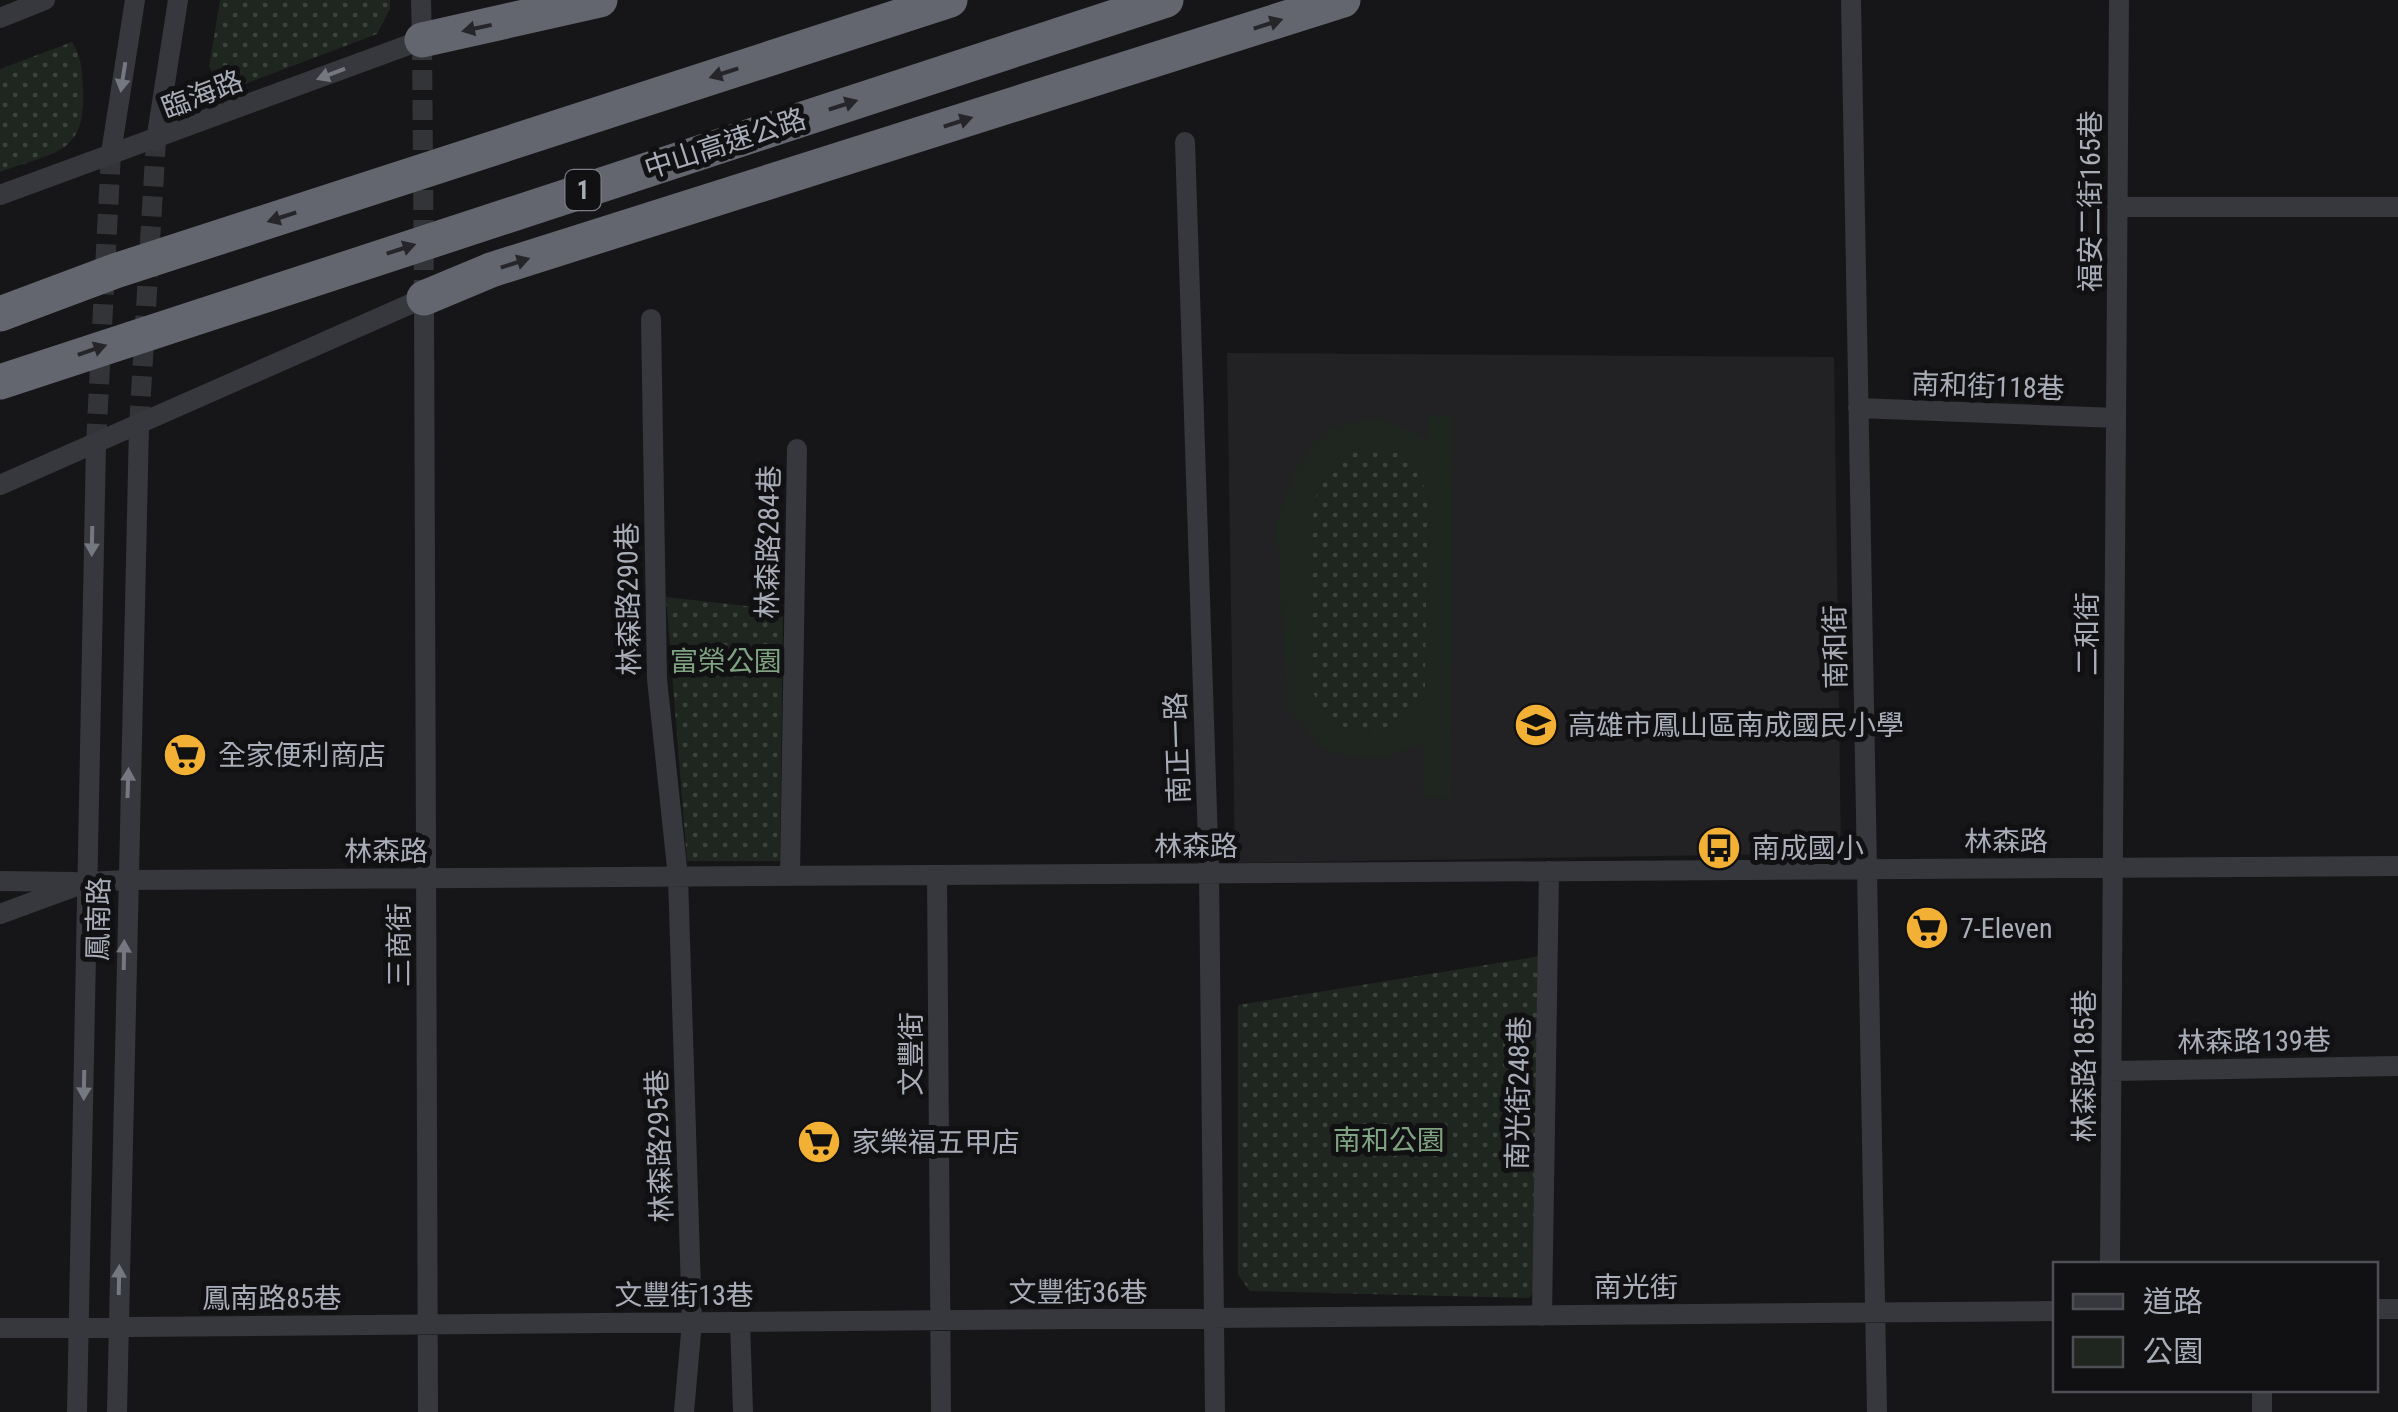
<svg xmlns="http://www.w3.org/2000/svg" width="2398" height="1412" viewBox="0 0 2398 1412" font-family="'Roboto Condensed','Noto Sans TC',sans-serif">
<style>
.built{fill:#222225}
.green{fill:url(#green-dots)}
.pitch{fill:#1e261f;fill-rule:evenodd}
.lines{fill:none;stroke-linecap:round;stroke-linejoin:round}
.minor-tunnel{stroke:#333438;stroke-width:20;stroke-dasharray:20 10;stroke-linecap:butt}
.minor{stroke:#37383d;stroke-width:20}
.motorway{stroke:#63666e;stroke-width:35}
.motorway-bridge{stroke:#63666e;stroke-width:35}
.oneway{fill:#26262a}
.oneway2{fill:#757881}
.labels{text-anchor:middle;stroke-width:10;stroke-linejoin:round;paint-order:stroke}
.shield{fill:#111113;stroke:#7b7e86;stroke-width:2.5}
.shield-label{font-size:25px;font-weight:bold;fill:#a8adb8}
.street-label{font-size:28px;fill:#a8adb8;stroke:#111113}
.park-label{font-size:28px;fill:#7fa381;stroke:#111113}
.poi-label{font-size:28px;fill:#a8adb8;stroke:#111113;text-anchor:start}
</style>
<defs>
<pattern id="green-dots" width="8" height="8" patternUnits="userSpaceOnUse" patternTransform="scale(2.5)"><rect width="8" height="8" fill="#1e261f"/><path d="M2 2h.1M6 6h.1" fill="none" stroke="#3c433d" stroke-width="1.8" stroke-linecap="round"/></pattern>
</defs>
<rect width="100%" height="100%" fill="#161618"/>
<path class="built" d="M 1227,353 L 1834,357 L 1841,853 L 1235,863 Z"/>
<path class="green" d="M 220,0 L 390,0 L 390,9 L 377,34 L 226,91 L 209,67 Z
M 72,42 C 82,58 82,70 83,88 C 86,156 55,151 0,172 L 0,69 Z
M 1368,447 C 1404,447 1418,465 1428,497 L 1425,691 L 1411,716 L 1373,734 C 1342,734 1326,715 1311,690 C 1312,639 1302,516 1323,474 C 1333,456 1350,450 1368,447 Z
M 666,597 L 783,610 L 780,861 L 687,861 Z
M 1541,956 L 1538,1287 L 1529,1298 L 1250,1291 L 1238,1275 L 1238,1005 Z"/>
<path class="pitch" d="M 1428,414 L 1453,417 L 1451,799 L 1422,798 L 1423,742 L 1385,759 L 1351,758 L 1324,749 L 1288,710 L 1276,524 L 1294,473 L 1312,445 L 1331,427 L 1377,417 L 1419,434 L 1426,442 ZM 1368,447 C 1404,447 1418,465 1428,497 L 1425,691 L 1411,716 L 1373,734 C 1342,734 1326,715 1311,690 C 1312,639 1302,516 1324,474 C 1333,456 1350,450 1368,447 Z"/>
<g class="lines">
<path class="minor-tunnel" d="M 422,40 L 424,298
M 139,426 L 156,141
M 96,444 L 111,153"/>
<path class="minor" d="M 1851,0 L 1877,1412
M 0,18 L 45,0
M 156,141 L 178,0
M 1185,142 L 1209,873 L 1215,1412
M 111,153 L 135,0
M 0,195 L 422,40 L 421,0
M 2117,207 L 2398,207
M 651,319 L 657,679 L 678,877 L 692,1322 L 684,1412
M 1858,408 L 2116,418
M 0,485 L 424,298 L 428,1412
M 937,875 L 941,1412
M 790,876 L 797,449
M 0,881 L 75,882
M 0,914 L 87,882 L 126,880 L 2398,866
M 2112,1071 L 2398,1066
M 2110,1264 L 2119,0
M 2376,1309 L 2398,1309
M 1542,1316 L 1549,871
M 740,1322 L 743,1412
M 0,1328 L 2056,1311
M 2262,1390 L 2262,1412
M 77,1412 L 96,444
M 117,1412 L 139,426"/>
<path class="motorway" d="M 422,40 L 600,0
M 424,298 L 491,270 L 1343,0"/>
<path class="motorway-bridge" d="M 0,314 L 115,271 L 950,0
M 0,382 L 1166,0"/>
</g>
<defs><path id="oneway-solid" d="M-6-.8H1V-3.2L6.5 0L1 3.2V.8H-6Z" transform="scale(2.5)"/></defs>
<g class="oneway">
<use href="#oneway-solid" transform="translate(1268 24) rotate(-18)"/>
<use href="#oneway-solid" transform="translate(477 28) rotate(168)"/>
<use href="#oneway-solid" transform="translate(724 73) rotate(162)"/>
<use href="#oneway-solid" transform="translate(843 105) rotate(-18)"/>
<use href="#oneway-solid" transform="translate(958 122) rotate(-18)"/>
<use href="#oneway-solid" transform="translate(282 217) rotate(162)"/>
<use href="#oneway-solid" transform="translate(401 249) rotate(-18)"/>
<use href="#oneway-solid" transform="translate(515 263) rotate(-18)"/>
<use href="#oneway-solid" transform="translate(92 350) rotate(-19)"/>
</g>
<g class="oneway2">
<use href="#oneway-solid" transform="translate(331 74) rotate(159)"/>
<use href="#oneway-solid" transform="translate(123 77) rotate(99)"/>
<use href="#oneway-solid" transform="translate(92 541) rotate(91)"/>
<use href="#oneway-solid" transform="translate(128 783) rotate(-88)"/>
<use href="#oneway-solid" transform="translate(124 955) rotate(-89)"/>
<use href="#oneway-solid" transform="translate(84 1085) rotate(91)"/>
<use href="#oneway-solid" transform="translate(119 1280) rotate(-89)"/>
</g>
<defs>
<g id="school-disc" transform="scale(2.25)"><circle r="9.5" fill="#f2b134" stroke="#111113"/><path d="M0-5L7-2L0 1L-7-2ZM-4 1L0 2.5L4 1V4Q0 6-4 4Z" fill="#111"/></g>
<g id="supermarket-disc" transform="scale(2.25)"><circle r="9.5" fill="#f2b134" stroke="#111113"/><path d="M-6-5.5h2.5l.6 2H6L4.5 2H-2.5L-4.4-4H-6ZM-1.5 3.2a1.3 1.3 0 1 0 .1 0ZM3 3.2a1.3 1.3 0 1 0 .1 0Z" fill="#111"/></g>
<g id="bus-disc" transform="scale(2.25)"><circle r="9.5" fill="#f2b134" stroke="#111113"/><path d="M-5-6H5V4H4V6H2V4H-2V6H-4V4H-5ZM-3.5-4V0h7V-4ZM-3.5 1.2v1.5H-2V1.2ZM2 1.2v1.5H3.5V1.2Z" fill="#111"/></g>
</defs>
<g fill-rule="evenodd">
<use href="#school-disc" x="1536" y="725"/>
<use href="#supermarket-disc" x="185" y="755"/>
<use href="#bus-disc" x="1719" y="848"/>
<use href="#supermarket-disc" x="1927" y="928"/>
<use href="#supermarket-disc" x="819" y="1142"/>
</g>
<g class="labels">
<rect class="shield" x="565.5" y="170" width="35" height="40" rx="8"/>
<g class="shield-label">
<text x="583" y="199">1</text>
</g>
<g class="street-label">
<text transform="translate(202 94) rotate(-21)" y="10">臨海路</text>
<text transform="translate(725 143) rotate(-18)" y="10">中山高速公路</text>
<text transform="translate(2090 201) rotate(-90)" y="10">福安二街165巷</text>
<text transform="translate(1988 386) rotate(2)" y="10">南和街118巷</text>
<text transform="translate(768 542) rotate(-89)" y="10">林森路284巷</text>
<text transform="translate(628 599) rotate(-91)" y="10">林森路290巷</text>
<text transform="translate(2087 634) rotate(-90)" y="10">二和街</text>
<text transform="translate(1835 647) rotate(-91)" y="10">南和街</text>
<text transform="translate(1177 748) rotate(-92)" y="10">南正一路</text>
<text x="2006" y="851">林森路</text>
<text x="1196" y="856">林森路</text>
<text x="386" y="861">林森路</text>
<text transform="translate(98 919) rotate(-89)" y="10">鳳南路</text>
<text transform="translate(399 945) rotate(-90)" y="10">三商街</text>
<text transform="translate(2254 1041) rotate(-1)" y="10">林森路139巷</text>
<text transform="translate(911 1054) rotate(-90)" y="10">文豐街</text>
<text transform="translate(2084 1066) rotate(-90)" y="10">林森路185巷</text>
<text transform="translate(1518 1093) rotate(-89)" y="10">南光街248巷</text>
<text transform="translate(659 1146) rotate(-92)" y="10">林森路295巷</text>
<text x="1636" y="1297">南光街</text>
<text x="1078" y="1302">文豐街36巷</text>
<text x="684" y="1305">文豐街13巷</text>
<text x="272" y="1308">鳳南路85巷</text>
</g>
<g class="park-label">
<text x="726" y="671">富榮公園</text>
<text x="1389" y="1150">南和公園</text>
</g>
<g class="poi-label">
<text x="1568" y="735">高雄市鳳山區南成國民小學</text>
<text x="218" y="765">全家便利商店</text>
<text x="1752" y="858">南成國小</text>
<text x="1960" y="938">7-Eleven</text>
<text x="852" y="1152">家樂福五甲店</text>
</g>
</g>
<rect x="2053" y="1262" width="325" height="130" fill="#111113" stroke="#4d4f55" stroke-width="2.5"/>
<rect x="2073" y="1294" width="50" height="15" fill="#37383d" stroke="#4d4f55" stroke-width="2.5"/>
<text x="2143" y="1312" font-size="30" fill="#a8adb8">道路</text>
<rect x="2073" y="1337" width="50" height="30" fill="#1e261f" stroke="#4d4f55" stroke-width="2.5"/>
<text x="2143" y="1362" font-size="30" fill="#a8adb8">公園</text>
</svg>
